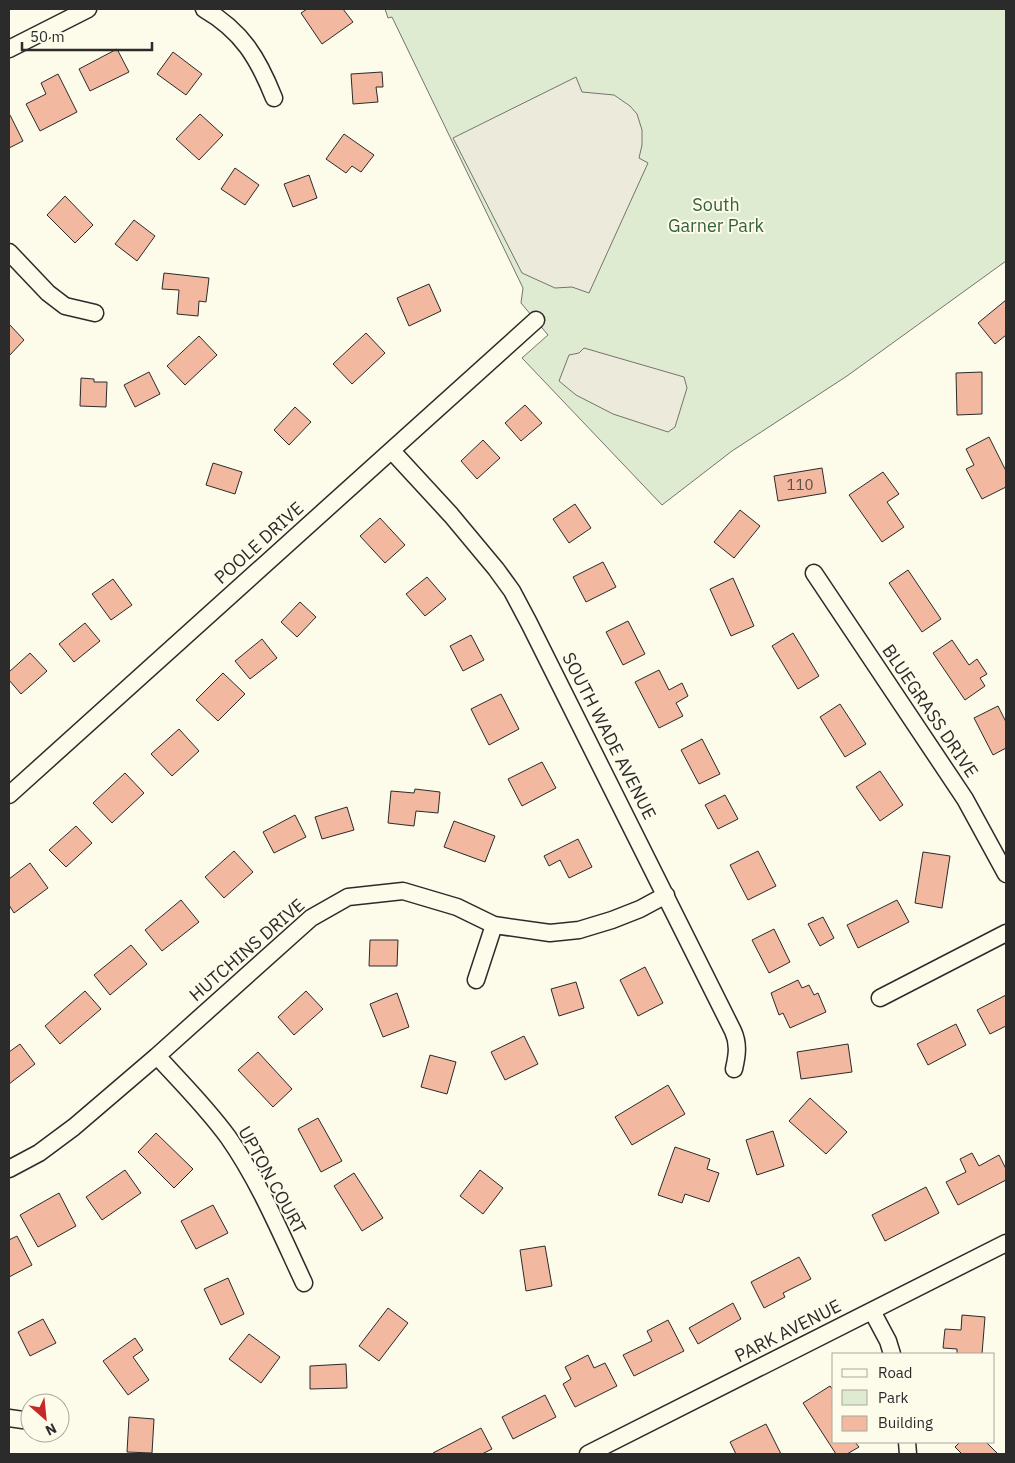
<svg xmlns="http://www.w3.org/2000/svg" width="1015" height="1463" viewBox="0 0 1015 1463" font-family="'IBM Plex Sans',sans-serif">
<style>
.green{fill:#deebd1;stroke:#74746e}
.parking{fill:#eceadb;stroke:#74746e}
.building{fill:#f2b8a0;stroke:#2b2b2b}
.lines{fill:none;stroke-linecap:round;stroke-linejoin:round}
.minor-casing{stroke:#2b2b2b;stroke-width:19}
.minor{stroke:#fdfbea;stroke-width:16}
.labels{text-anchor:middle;stroke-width:4;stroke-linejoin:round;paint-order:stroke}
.number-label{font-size:15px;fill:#5d4e48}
.park-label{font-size:18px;fill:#34623c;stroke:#fdfbea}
.street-label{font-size:18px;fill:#2b2b2b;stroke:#fdfbea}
</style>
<rect width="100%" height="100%" fill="#fdfbea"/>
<path class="green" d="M 385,9 L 1006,9 L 1006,261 L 847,376 L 732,451 L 662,505 L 522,358 L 548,335 L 521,303 L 523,288 L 392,17 L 388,18 Z"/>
<path class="parking" d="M 576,77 L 582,92 L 614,95 L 630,106 L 637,114 L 642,130 L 642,145 L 639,158 L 648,163 L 589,293 L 572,287 L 555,288 L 522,273 L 453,138 Z
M 584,348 L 684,377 L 687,388 L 675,427 L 668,432 L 613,414 L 576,395 L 559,381 L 569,355 L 579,353 Z"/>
<path class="building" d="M 307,9 L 343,9 L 353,22 L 322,44 L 301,13 Z
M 117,49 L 129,72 L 90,91 L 79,69 Z
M 173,52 L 202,74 L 186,95 L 157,74 Z
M 382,72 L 383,87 L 376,87 L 378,102 L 353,104 L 351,74 Z
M 58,74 L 77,112 L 40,131 L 26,104 L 46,94 L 41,83 Z
M 200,114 L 223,135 L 199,160 L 176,139 Z
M 10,115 L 23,141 L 9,148 L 9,116 Z
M 344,134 L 374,155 L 361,172 L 352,166 L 346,173 L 326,159 Z
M 235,168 L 259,185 L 245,205 L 221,189 Z
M 309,175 L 317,198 L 293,207 L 284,184 Z
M 65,196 L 93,225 L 75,243 L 47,215 Z
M 134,220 L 155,236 L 137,261 L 115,244 Z
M 164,273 L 209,278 L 206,302 L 199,301 L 198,316 L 177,314 L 179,290 L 162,289 Z
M 429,284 L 441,311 L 409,326 L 397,298 Z
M 1006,300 L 1006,335 L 995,344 L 978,323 Z
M 9,324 L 24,340 L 9,356 Z
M 366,333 L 385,353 L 352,384 L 333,364 Z
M 199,336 L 217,355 L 185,385 L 167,366 Z
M 149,372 L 160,394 L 135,407 L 124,385 Z
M 982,372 L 982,414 L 957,415 L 956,373 Z
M 81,378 L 94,379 L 94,382 L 107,382 L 106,407 L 80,406 Z
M 525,405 L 542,423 L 521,441 L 505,423 Z
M 295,407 L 311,422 L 289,445 L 274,430 Z
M 989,437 L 1006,471 L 1006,487 L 982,499 L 966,469 L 974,465 L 966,449 Z
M 483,440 L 500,458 L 477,479 L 461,461 Z
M 213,463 L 242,472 L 235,494 L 206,485 Z
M 822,468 L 826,493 L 778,501 L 774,476 Z
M 883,472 L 899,494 L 887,502 L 904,527 L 882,542 L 849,495 Z
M 575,504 L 591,528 L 569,543 L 553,519 Z
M 740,510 L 760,526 L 734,558 L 714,542 Z
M 380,518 L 405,545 L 385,563 L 360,536 Z
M 603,562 L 616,587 L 586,602 L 573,577 Z
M 908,570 L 941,619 L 922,632 L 889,583 Z
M 427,577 L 446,599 L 425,616 L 406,594 Z
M 733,578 L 754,626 L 731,636 L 710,589 Z
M 113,579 L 132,605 L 111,620 L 92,594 Z
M 300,602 L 316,617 L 297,637 L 281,622 Z
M 628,621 L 645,654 L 623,665 L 606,632 Z
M 85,623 L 100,641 L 74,662 L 59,644 Z
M 793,633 L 819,676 L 798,689 L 772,646 Z
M 471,635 L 484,660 L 463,671 L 450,646 Z
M 262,639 L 277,658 L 250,679 L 235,661 Z
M 952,640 L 969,665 L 977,659 L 987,674 L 980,678 L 985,686 L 965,700 L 933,653 Z
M 30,653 L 47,671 L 21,694 L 9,680 L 9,672 Z
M 659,670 L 669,690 L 682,683 L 688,696 L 676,703 L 683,716 L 659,728 L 635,682 Z
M 223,673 L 245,694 L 218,721 L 196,700 Z
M 501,694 L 519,729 L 489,745 L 471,709 Z
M 840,704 L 866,744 L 845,757 L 820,717 Z
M 998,706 L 1006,722 L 1006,748 L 993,755 L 974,718 Z
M 179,729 L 199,751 L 172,776 L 151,754 Z
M 702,739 L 720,774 L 699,784 L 681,750 Z
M 542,762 L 556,788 L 522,806 L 508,779 Z
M 880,771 L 903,805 L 880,821 L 856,787 Z
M 125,773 L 144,793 L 112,823 L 93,803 Z
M 415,789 L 440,792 L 438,813 L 416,811 L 414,826 L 388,823 L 391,791 L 414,793 Z
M 725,795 L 738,819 L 718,829 L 705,805 Z
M 347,807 L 354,830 L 322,839 L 315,817 Z
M 295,815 L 306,837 L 274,853 L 263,832 Z
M 454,821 L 495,836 L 485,862 L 444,847 Z
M 76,826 L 92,843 L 66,867 L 49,850 Z
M 578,839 L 592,867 L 569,878 L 560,860 L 549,866 L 544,856 Z
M 234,851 L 253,872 L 224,898 L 205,877 Z
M 758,851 L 776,886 L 748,900 L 730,865 Z
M 923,852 L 950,856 L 942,908 L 915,903 Z
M 30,863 L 48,888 L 14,913 L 9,905 L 9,879 Z
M 181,900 L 199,922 L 162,951 L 145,930 Z
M 897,900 L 909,922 L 858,948 L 847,925 Z
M 823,917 L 834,938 L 820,946 L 808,924 Z
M 774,929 L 790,962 L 769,973 L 752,940 Z
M 370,940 L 398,940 L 397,966 L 369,966 Z
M 131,945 L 147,964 L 110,995 L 94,975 Z
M 645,967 L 663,1003 L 638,1016 L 620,980 Z
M 798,980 L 802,988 L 809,985 L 814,995 L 818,993 L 826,1012 L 790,1028 L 783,1013 L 779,1015 L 771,993 Z
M 576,982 L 584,1008 L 559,1016 L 551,989 Z
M 85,991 L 101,1009 L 60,1044 L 45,1026 Z
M 306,991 L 323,1009 L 294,1035 L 278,1017 Z
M 397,993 L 409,1027 L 383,1037 L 370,1004 Z
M 1006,995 L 1006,1026 L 990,1034 L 977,1010 Z
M 956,1024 L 966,1045 L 928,1065 L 917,1044 Z
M 524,1036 L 538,1064 L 505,1080 L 491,1052 Z
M 20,1044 L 35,1064 L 9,1084 L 9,1052 Z
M 848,1044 L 852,1072 L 801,1079 L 797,1052 Z
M 258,1052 L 292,1089 L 273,1107 L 238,1070 Z
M 430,1055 L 456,1062 L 447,1094 L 421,1087 Z
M 668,1085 L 685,1114 L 632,1145 L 615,1117 Z
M 810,1098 L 847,1132 L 826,1154 L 789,1121 Z
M 318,1118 L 342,1161 L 321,1172 L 298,1129 Z
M 773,1131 L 784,1166 L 757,1175 L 746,1140 Z
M 156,1133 L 193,1169 L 174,1188 L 138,1152 Z
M 675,1147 L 710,1159 L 707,1169 L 719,1173 L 709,1202 L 685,1194 L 682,1203 L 658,1195 Z
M 972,1153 L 979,1166 L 999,1155 L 1006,1169 L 1006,1180 L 958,1205 L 946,1182 L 966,1172 L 960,1159 Z
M 125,1170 L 141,1193 L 102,1220 L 86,1197 Z
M 480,1170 L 503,1188 L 483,1214 L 460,1196 Z
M 354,1173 L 383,1218 L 362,1231 L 334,1186 Z
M 926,1187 L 939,1213 L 885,1241 L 872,1215 Z
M 59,1193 L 76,1226 L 38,1247 L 20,1215 Z
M 213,1205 L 228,1233 L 196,1249 L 181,1221 Z
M 17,1236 L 32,1265 L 9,1277 L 9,1240 Z
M 545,1246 L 552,1286 L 526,1291 L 520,1250 Z
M 799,1257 L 811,1279 L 783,1293 L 785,1297 L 764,1308 L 751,1282 Z
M 228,1278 L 244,1314 L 221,1325 L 204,1289 Z
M 733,1303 L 741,1319 L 698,1344 L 689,1328 Z
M 388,1308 L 408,1323 L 379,1361 L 359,1346 Z
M 962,1315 L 985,1317 L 982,1354 L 957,1354 L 957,1349 L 943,1348 L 945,1329 L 961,1330 Z
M 43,1319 L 56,1343 L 30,1356 L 18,1332 Z
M 668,1320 L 684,1351 L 634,1376 L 623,1355 L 652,1341 L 647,1331 Z
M 249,1334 L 280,1357 L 261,1383 L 229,1359 Z
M 135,1338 L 143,1350 L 133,1357 L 149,1380 L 128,1395 L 103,1361 Z
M 588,1355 L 594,1368 L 605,1363 L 617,1386 L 575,1407 L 563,1384 L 571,1379 L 565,1367 Z
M 346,1364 L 347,1388 L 310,1389 L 310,1366 Z
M 830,1386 L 834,1391 L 834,1404 L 832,1405 L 834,1408 L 834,1442 L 855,1442 L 859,1447 L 847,1454 L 836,1454 L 803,1403 Z
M 545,1395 L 556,1417 L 513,1439 L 502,1417 Z
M 129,1417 L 154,1419 L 152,1453 L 127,1452 Z
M 766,1424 L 781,1454 L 736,1454 L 730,1442 Z
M 481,1428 L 492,1449 L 482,1454 L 433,1454 L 433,1453 Z
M 960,1442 L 986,1442 L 998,1454 L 962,1454 L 955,1447 Z"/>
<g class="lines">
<g class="minor-casing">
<path id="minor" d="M 204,9 C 242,31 258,58 274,98
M 9,49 L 88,9
M 9,252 L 48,293 L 65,306 L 95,313
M 392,451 L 451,515 L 496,569 L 512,591 L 529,623 L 733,1031 C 739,1044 737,1056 734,1069
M 814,573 L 965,799 L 1006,874
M 9,795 L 536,320
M 476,980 L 494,925
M 880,998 L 1006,933
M 157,1056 C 181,1082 207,1108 228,1137 C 259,1181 281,1234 304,1283
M 9,1169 L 39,1153 L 74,1127 L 157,1056 L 311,918 L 348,897 L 403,891 L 457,907 L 494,925 L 550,933 L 579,930 L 612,920 L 640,909 L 666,895
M 872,1311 L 888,1341 L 892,1354
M 9,1418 L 30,1421
M 907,1442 L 908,1454
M 588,1454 L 1006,1243"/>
</g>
<use href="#minor" class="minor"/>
</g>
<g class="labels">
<g class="number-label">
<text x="800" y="490">110</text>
</g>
<g class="park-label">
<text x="716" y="211">South<tspan x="716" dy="21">Garner Park</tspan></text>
</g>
<g class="street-label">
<text transform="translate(259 543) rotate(-42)" y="6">POOLE DRIVE</text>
<text transform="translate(930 711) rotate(56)" y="6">BLUEGRASS DRIVE</text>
<text transform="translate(609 736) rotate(63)" y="6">SOUTH WADE AVENUE</text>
<text transform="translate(247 950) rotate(-41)" y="6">HUTCHINS DRIVE</text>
<text transform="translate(272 1180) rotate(61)" y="6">UPTON COURT</text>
<text transform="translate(788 1331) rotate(-27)" y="6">PARK AVENUE</text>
</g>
</g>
<rect width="1015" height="1463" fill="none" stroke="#2b2b2b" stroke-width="20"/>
<rect x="832" y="1353" width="162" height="90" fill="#fdfbea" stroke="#a9a89e"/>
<rect x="842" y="1369" width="25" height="8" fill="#fdfbea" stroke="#a9a89e"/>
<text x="878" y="1378" font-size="15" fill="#2b2b2b">Road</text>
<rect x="842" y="1390" width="25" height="15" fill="#deebd1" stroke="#a9a89e"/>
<text x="878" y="1403" font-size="15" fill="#2b2b2b">Park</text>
<rect x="842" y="1416" width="25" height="15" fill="#f2b8a0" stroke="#a9a89e"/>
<text x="878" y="1428" font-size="15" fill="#2b2b2b">Building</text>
<g transform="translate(45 1418) rotate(153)"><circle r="24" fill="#fdfbea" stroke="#a9a89e"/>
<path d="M0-4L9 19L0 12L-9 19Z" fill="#c62828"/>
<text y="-8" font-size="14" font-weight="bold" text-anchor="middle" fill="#2b2b2b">N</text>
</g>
<path d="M22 42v8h130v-8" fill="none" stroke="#2b2b2b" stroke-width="2.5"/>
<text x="30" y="42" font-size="15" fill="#2b2b2b" stroke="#fdfbea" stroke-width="4" paint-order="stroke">50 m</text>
</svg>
